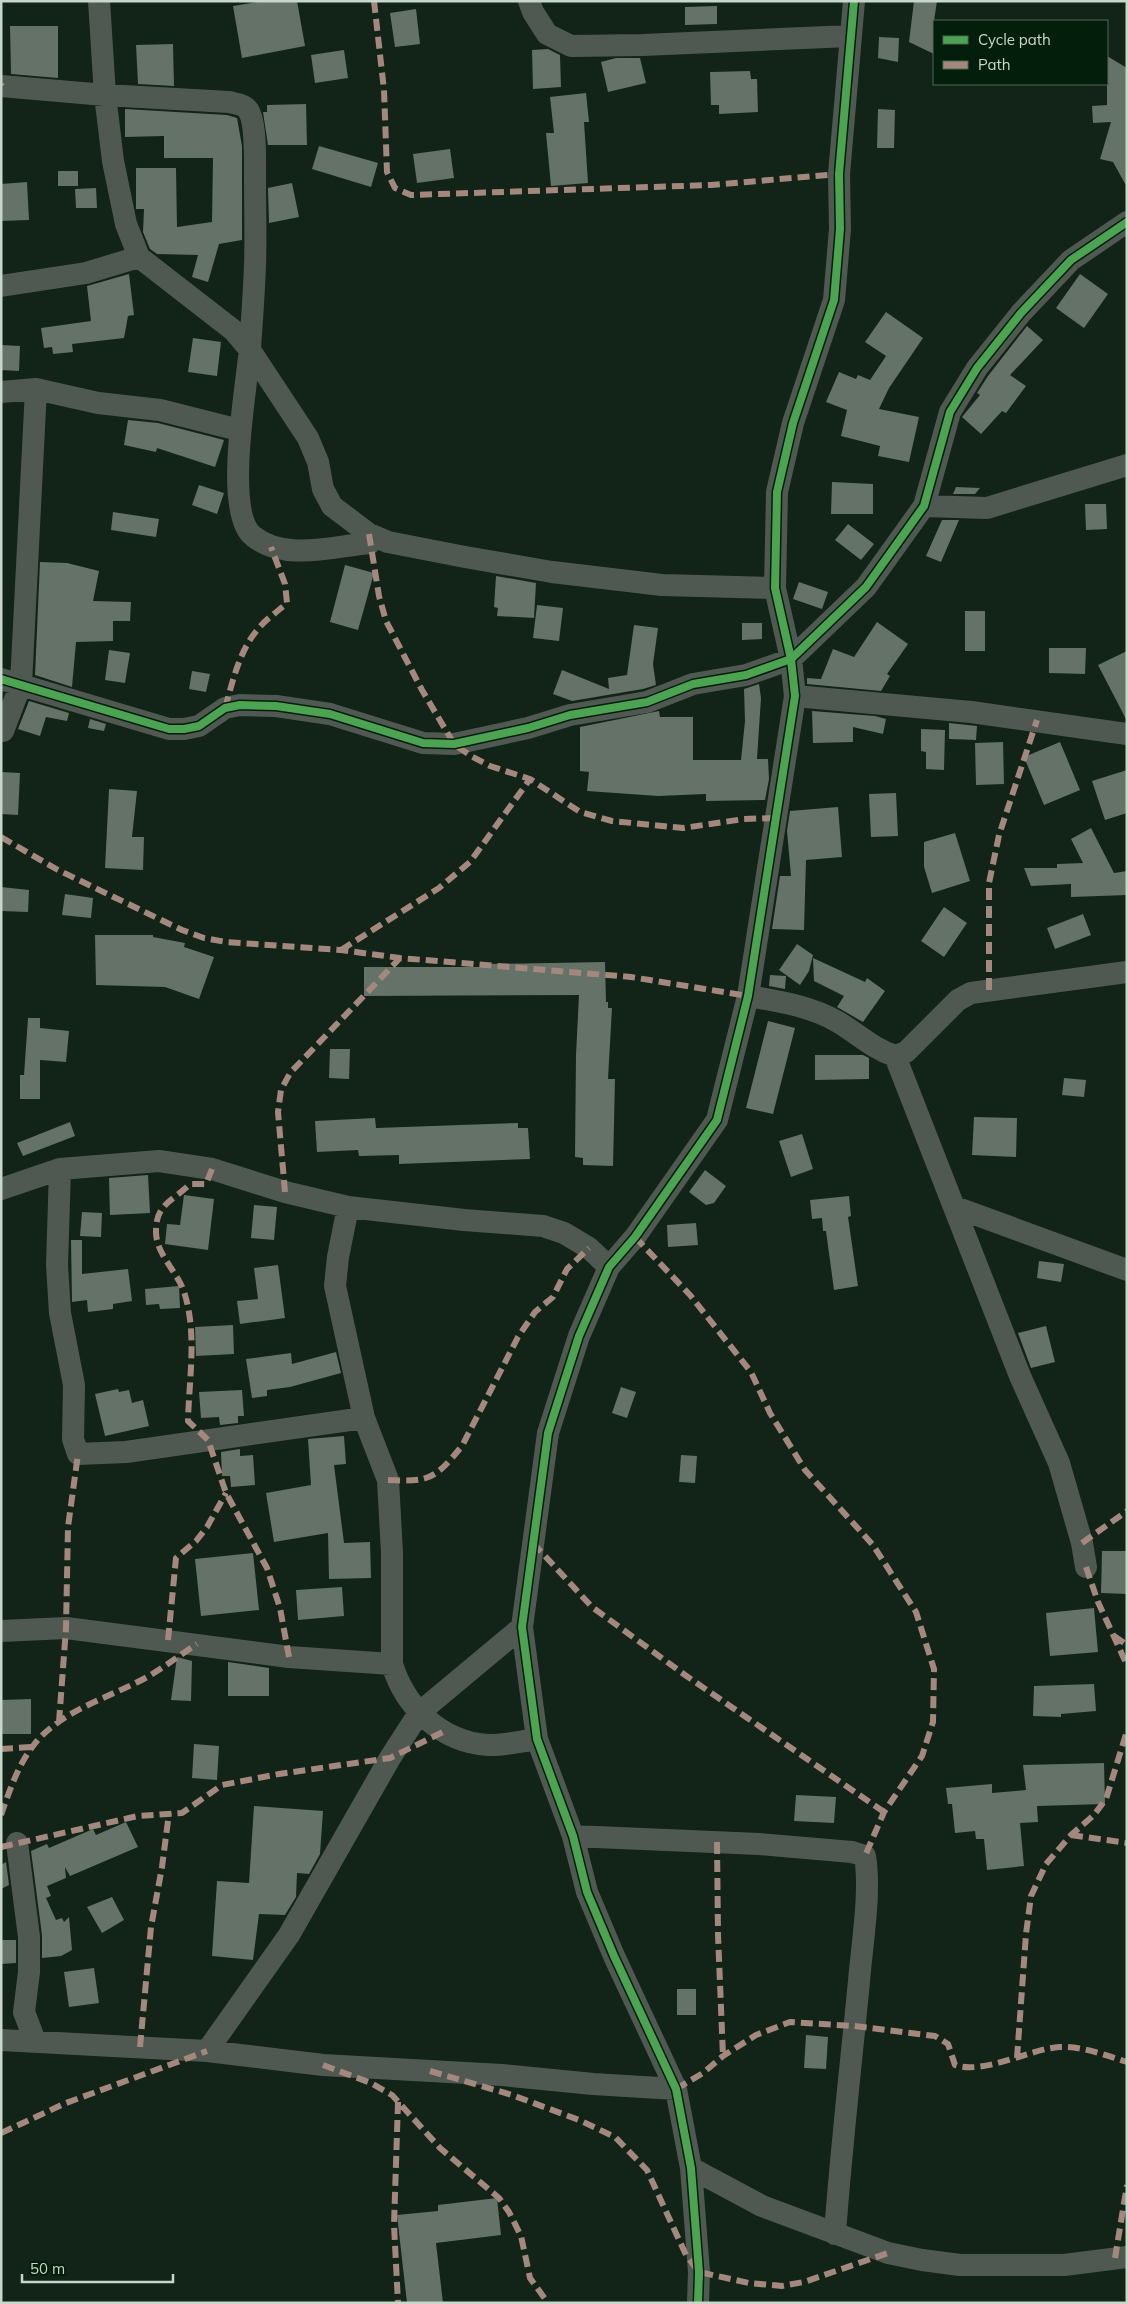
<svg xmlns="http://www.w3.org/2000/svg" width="1128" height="2304" viewBox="0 0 1128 2304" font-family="Mulish,sans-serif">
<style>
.building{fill:#647268}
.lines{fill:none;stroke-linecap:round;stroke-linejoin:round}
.minor{stroke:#4f5952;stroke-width:22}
.quiet{stroke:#a5887d;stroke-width:6;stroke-dasharray:12 6;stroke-linecap:butt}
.cycleway-casing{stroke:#031f0c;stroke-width:11}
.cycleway{stroke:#4ca352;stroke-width:8}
</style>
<rect width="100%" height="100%" fill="#122318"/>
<path class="building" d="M 263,1 L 297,1 L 305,46 L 242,58 L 233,6 Z
M 914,1 L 937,1 L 934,21 L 934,54 L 909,42 Z
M 717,6 L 717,24 L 685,25 L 685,7 Z
M 416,9 L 420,44 L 395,47 L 390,13 Z
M 10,26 L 58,26 L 58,78 L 11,74 Z
M 879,37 L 899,38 L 898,62 L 878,58 Z
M 173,44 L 174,86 L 138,84 L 136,45 Z
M 548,49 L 560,55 L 561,87 L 533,89 L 532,50 Z
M 344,50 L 348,78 L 315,83 L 311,55 Z
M 1107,56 L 1127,68 L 1127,187 L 1113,162 L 1100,159 L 1111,122 L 1093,123 L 1092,106 L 1107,105 Z
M 616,58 L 640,58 L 646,83 L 608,92 L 601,62 Z
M 750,71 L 751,79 L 757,79 L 758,112 L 719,114 L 719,105 L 711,105 L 710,72 Z
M 586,93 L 589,122 L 584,122 L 588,183 L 551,186 L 546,133 L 554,133 L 550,97 Z
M 306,104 L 307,145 L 268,145 L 263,112 L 267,112 L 267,105 Z
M 125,109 L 227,115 L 237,118 L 242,146 L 242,240 L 219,244 L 208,282 L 192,277 L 198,255 L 157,254 L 150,249 L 143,232 L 144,209 L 136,209 L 136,168 L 176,168 L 177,227 L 212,222 L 213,158 L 164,158 L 164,136 L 125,137 Z
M 878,109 L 895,110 L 894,148 L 877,148 Z
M 319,146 L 378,163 L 371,187 L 312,169 Z
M 450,149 L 454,178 L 417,183 L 413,154 Z
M 58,171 L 78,171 L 78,186 L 58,186 Z
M 27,182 L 29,220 L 1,221 L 1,184 Z
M 292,183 L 299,217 L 269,223 L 268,188 Z
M 96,188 L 97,208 L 76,208 L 75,189 Z
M 129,274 L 134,315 L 128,316 L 124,338 L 72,344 L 73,352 L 53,354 L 52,347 L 44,348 L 41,328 L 91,321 L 87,286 Z
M 1080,274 L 1108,294 L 1084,328 L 1056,308 Z
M 886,312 L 923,338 L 889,388 L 879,409 L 919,417 L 909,462 L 878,456 L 880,446 L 841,436 L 847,410 L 826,402 L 839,372 L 856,379 L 858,375 L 870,380 L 886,356 L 865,342 Z
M 1027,326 L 1043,340 L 1010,375 L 1026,386 L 1006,413 L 1002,411 L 981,434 L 962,417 L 980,395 L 977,393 L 988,376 Z
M 193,338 L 221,342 L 217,376 L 188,372 Z
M 1,345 L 20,346 L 19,371 L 1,370 Z
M 128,420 L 158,423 L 224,440 L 215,467 L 157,448 L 156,452 L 124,445 Z
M 832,482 L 873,484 L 873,514 L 831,514 Z
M 199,485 L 224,493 L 217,514 L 192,505 Z
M 956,487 L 980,488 L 975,494 L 953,494 Z
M 1085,504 L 1106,504 L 1107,529 L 1086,530 Z
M 113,512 L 159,519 L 156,537 L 111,530 Z
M 942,520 L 959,520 L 941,562 L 926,556 Z
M 848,524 L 874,544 L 861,560 L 835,540 Z
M 40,562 L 67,563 L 99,571 L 93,601 L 131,602 L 130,621 L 113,621 L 113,641 L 76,642 L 72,687 L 35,675 Z
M 345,565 L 374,573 L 358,630 L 330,622 Z
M 496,576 L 536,583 L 534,618 L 497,616 L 498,608 L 494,607 Z
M 799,582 L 828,592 L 822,609 L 793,599 Z
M 537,605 L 563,608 L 559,641 L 533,638 Z
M 965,611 L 985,611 L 985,651 L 965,651 Z
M 877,622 L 908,644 L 887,674 L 890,676 L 881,691 L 807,684 L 807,678 L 821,679 L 833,649 L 854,657 Z
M 742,623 L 762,623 L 762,639 L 742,640 Z
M 634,625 L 658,628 L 653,664 L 656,685 L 643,689 L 572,701 L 553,694 L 562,670 L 609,689 L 608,678 L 627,675 Z
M 1049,648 L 1086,648 L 1085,674 L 1049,673 Z
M 109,650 L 130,653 L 125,683 L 105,680 Z
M 1127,651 L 1127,721 L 1098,665 Z
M 192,671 L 210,674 L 206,692 L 189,689 Z
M 759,684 L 761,698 L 757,759 L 768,759 L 769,779 L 765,800 L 706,801 L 706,794 L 658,796 L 587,791 L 589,772 L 580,771 L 580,727 L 659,711 L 660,717 L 693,717 L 693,760 L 741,760 L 745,721 L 744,689 Z
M 29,701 L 69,713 L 67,721 L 46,717 L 40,736 L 18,729 Z
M 812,711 L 875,716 L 886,719 L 883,734 L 853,727 L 853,742 L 813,743 Z
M 90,719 L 106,724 L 104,731 L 88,728 Z
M 949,723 L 977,726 L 976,740 L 949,739 Z
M 921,729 L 945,730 L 944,770 L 926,769 L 926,752 L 921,751 Z
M 1003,742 L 1004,784 L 976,785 L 975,743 Z
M 1060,742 L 1080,790 L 1044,805 L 1024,757 Z
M 1127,770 L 1127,813 L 1105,820 L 1092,781 Z
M 1,772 L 20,773 L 18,815 L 1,814 Z
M 109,789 L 137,791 L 132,837 L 144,837 L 143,870 L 105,868 Z
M 896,793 L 898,836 L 871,837 L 869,794 Z
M 838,807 L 842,857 L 806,860 L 804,930 L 772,929 L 780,876 L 791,876 L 787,831 L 790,811 Z
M 1091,828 L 1114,873 L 1127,871 L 1127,895 L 1071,897 L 1071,884 L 1031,886 L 1024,868 L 1057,868 L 1057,864 L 1083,863 L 1071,839 Z
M 955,833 L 970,881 L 932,893 L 924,867 L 924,842 Z
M 1,887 L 29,890 L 28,912 L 1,911 Z
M 65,894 L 93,898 L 91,918 L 62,915 Z
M 944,907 L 967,923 L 944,957 L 921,941 Z
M 1083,914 L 1091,935 L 1055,949 L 1047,928 Z
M 95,935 L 153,935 L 153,937 L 185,943 L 184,947 L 214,957 L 199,999 L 165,987 L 96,985 Z
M 797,944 L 813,955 L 809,971 L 800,985 L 779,970 Z
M 813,958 L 865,982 L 867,978 L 885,991 L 863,1022 L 837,1007 L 844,996 L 814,981 Z
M 605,962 L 606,1002 L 608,1002 L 608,1008 L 612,1008 L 608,1079 L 615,1079 L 613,1166 L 583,1165 L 583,1158 L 575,1157 L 576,1055 L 579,995 L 364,996 L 364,967 L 488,967 L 488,964 Z
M 770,975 L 786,976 L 785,989 L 769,986 Z
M 28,1018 L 40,1018 L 40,1028 L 69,1031 L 66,1062 L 40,1060 L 40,1099 L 20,1099 L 20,1075 L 24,1075 Z
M 768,1021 L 795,1028 L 773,1114 L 746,1108 Z
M 330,1049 L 350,1049 L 349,1079 L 329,1078 Z
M 815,1055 L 863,1055 L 869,1058 L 869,1079 L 815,1080 Z
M 1064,1078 L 1086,1080 L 1084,1097 L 1062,1095 Z
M 974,1117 L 1017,1118 L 1016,1157 L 972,1155 Z
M 375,1118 L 376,1128 L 518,1123 L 518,1128 L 528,1128 L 530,1159 L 399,1164 L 399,1155 L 359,1156 L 358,1150 L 317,1152 L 315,1121 Z
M 70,1122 L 75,1136 L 23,1156 L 17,1143 Z
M 802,1134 L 813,1169 L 791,1177 L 779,1141 Z
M 705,1170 L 726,1186 L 714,1203 L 706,1205 L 689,1192 Z
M 148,1175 L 150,1213 L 110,1215 L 109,1178 Z
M 184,1195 L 214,1199 L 208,1250 L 165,1244 L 167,1224 L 180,1225 Z
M 849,1196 L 851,1216 L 848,1217 L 858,1286 L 834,1290 L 826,1231 L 823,1231 L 822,1218 L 812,1219 L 810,1200 Z
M 254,1205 L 277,1207 L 274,1240 L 251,1238 Z
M 82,1212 L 102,1213 L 101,1237 L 80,1236 Z
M 696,1223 L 698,1245 L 668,1247 L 667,1225 Z
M 71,1240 L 82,1240 L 82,1274 L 128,1269 L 132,1301 L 113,1304 L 113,1309 L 88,1312 L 87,1300 L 72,1302 Z
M 1039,1261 L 1064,1264 L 1061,1282 L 1037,1278 Z
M 278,1265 L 285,1318 L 240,1324 L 237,1301 L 258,1299 L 254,1268 Z
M 179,1286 L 180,1308 L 160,1309 L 159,1304 L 146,1305 L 145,1289 Z
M 233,1325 L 234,1354 L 196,1356 L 195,1327 Z
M 1046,1326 L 1055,1362 L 1031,1368 L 1018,1333 Z
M 336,1352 L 341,1373 L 290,1387 L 267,1390 L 267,1396 L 252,1398 L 246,1359 L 291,1353 L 292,1364 Z
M 621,1387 L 636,1392 L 627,1418 L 612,1413 Z
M 118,1389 L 119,1392 L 129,1390 L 132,1403 L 143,1400 L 149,1426 L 105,1436 L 95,1394 Z
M 242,1390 L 244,1416 L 238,1416 L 238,1423 L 220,1425 L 219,1417 L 201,1418 L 199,1392 Z
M 344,1436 L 346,1464 L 334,1465 L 344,1543 L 370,1542 L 371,1578 L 329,1579 L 328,1533 L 274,1542 L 266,1493 L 311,1485 L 308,1439 Z
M 240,1449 L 240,1456 L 253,1455 L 255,1485 L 231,1487 L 230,1476 L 222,1476 L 221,1452 Z
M 681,1455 L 697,1456 L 695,1483 L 679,1482 Z
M 1102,1551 L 1127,1551 L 1127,1594 L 1101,1593 Z
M 253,1553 L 259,1610 L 201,1616 L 195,1559 Z
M 342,1587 L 344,1616 L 298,1620 L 296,1590 Z
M 1094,1608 L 1098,1652 L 1050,1656 L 1046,1613 Z
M 177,1657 L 192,1661 L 191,1701 L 171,1700 Z
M 228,1662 L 269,1668 L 269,1696 L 228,1696 Z
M 1094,1684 L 1096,1711 L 1061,1714 L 1061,1717 L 1033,1716 L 1034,1686 Z
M 31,1699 L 31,1734 L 1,1734 L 1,1700 Z
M 194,1744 L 219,1746 L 217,1780 L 192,1778 Z
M 1104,1763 L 1105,1804 L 1037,1806 L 1038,1822 L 1020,1823 L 1024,1866 L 987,1870 L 984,1839 L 976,1839 L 975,1831 L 955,1833 L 952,1804 L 948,1804 L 946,1788 L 992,1784 L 992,1793 L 1026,1790 L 1023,1765 Z
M 796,1795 L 836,1797 L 834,1823 L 794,1821 Z
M 254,1806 L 323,1811 L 320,1854 L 309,1874 L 297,1873 L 296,1897 L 285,1915 L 259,1914 L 253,1960 L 212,1956 L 217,1881 L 249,1883 Z
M 126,1822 L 138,1847 L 70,1876 L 65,1867 L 66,1878 L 47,1886 L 51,1896 L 46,1898 L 56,1920 L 62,1918 L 64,1922 L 69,1917 L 72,1950 L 61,1956 L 42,1958 L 42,1935 L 31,1851 L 47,1844 L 49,1848 L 93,1829 L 96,1835 Z
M 6,1862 L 9,1885 L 1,1889 L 1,1865 Z
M 112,1897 L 124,1920 L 102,1933 L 87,1907 Z
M 1,1940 L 16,1940 L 16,1963 L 1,1964 Z
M 94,1968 L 99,2003 L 69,2007 L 64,1972 Z
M 677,1989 L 696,1989 L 696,2015 L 677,2015 Z
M 806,2035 L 828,2037 L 826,2069 L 804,2068 Z
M 497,2198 L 501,2235 L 436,2243 L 443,2303 L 407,2303 L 397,2215 L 438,2211 L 438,2205 Z"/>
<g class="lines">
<path class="minor" d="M 99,1 L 105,95 L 113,161 L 126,224 L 139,257 L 233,330 L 250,350 L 308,438 L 318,462 L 323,489 L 332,506 L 369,534 L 388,542 L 465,557 L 552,572 L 662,585 L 775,588
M 529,1 L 533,12 L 547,34 L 571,46 L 643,45 L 850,36
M 1,86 L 105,95 L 229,102 C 237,104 247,104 250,114 C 256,127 255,163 255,178 C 255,207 256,236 255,265 C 254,293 252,320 250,348 C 247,385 223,512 253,536 C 284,562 335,546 370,543
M 1,286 L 86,273 L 139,257
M 1,392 L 36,389 L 98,403 L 160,410 L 239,430
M 924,506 L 987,508 L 1127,465
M 1,679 L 169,729 L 184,729 L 199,726 L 225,708 L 240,705 L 276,706 L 330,714 L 423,743 L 454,744 L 528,728 L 570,715 L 647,702 L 693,684 L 746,675 L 791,659 L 866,587 L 924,506 L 950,412 L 977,368 L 1021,313 L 1071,260 L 1127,222
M 795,696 L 971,712 L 1127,734
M 3,731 L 21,684 L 36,389
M 748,996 C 778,1001 811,1006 838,1022 C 857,1033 873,1049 895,1056 L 906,1052 L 958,1000 L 971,993 L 1127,972
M 895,1056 L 1020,1376 L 1059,1463 L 1082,1543 L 1086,1567
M 60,1169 L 57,1265 L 60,1313 L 74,1385 L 73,1439 L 78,1454 L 126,1452 L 364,1418
M 1,1189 L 60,1169 L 159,1161 L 212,1169 L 285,1192 L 348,1207 L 464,1220 L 543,1226 L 564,1233 L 589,1248 L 609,1267
M 348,1207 L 338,1257 L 335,1286 L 364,1418 L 388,1480 L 392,1553 L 392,1664 C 405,1707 441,1742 488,1745 C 504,1746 521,1741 537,1739
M 955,1207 L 1127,1270
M 1,1631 L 66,1628 L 289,1657 L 392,1664
M 573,1836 L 759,1844 L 852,1852 L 865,1856 C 871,1892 862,1944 859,1981 C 851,2065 841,2149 835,2234
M 17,1843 L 29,1937 L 29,1972 L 24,2012 L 35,2041
M 1,2040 L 207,2051 L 323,2065 L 502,2075 L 593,2084 L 676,2089
M 207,2051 L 289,1935 L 390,1758 L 419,1713 L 522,1627
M 691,2168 L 762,2206 L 888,2253 L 922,2260 L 960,2265 L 1064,2265 L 1127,2257
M 698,2303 L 699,2272 L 691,2168 L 676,2089 L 614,1956 L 587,1892 L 573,1836 L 537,1739 L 522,1627 L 548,1433 L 579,1336 L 609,1267 L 635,1237 L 717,1120 L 748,996 L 795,696 L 791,659 L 775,588 L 777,492 L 793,423 L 834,300 L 840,229 L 839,174 L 854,1"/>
<path class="quiet" d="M 374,1 L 384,90 L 387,172 L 395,188 L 411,195 L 711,185 L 839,174
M 1,84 L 2,86
M 369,534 L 379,596 L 386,621 L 422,690 L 454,744 L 471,756 L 490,766 L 530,779 L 580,812 L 612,821 L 683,828 L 744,819 L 776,818
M 225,708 C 233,681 239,651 258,629 C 266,619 277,612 287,603 L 285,584 L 271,547
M 1,837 L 58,870 L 182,930 L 204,938 L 226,942 L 341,950 L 400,958 L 631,977 L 748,996
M 341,950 L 439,888 L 470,862 L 530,779
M 989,990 L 989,883 L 999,835 L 1037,720
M 212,1169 L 206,1184 L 190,1184 C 174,1200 156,1204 156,1230 C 155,1255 179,1272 185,1295 C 197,1335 189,1380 188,1421 L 208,1440 L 226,1493 L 267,1568 L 280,1608 L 289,1657
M 285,1192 L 278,1112 L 281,1090 L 290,1073 L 400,958
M 635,1237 L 690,1295 L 751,1372 L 770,1413 L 805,1470 L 873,1545 L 916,1612 L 934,1669 L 933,1722 L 922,1756 L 884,1812 L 865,1856
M 388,1480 C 430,1482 435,1479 462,1446 L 518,1337 L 535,1312 L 553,1297 L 567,1269 L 589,1248
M 533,1543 L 592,1607 L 685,1675 L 884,1812
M 1082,1543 L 1127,1511
M 1086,1567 L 1098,1602 L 1127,1665
M 1114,1636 L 1127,1645
M 168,1640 L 176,1558 L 196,1541 L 207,1527 L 226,1493
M 59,1722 L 66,1628 L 68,1527 L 78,1454
M 1,1749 L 32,1747
M 1,1815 C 9,1792 18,1765 33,1746 C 60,1710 112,1697 149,1676 C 166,1666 181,1654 197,1644
M 1071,1835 L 1127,1843
M 717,1842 L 718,1935 L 723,2056
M 1,1847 L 138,1816 L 182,1813 L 222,1785 L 279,1774 L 390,1758 L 443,1732
M 140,2047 L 151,1927 L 162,1867 L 169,1813
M 1017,2058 L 1026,1934 L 1031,1896 L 1046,1864 L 1071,1835 L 1094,1815 L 1106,1799 L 1127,1731
M 323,2065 L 371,2083 L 392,2095 L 440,2148 L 499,2198 L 509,2212 L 521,2236 L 530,2278 L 548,2303
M 430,2071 L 512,2095 L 579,2120 L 615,2137 L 647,2170 L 686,2255 L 699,2272 L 749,2283 L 782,2286 L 804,2282 L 888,2253
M 676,2089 L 703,2073 L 723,2056 L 756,2035 L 790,2022 L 854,2026 L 935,2036 L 948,2044 L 955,2065 C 983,2075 1030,2049 1059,2047 C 1082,2046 1105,2055 1127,2062
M 398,2102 L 394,2225 L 398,2303
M 1,2133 L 66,2103 L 207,2051
M 1115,2258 L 1127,2185"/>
<g class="cycleway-casing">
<path id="cycleway" d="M 1,679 L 169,729 L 184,729 L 199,726 L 225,708 L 240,705 L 276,706 L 330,714 L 423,743 L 454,744 L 528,728 L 570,715 L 647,702 L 693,684 L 746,675 L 791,659 L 866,587 L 924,506 L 950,412 L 977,368 L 1021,313 L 1071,260 L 1127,222
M 698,2303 L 699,2272 L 691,2168 L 676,2089 L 614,1956 L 587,1892 L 573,1836 L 537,1739 L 522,1627 L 548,1433 L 579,1336 L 609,1267 L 635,1237 L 717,1120 L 748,996 L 795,696 L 791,659 L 775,588 L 777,492 L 793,423 L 834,300 L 840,229 L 839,174 L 854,1"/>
</g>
<use href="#cycleway" class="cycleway"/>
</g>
<rect width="1128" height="2304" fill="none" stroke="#c7d8cb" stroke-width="5"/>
<rect x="933" y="20" width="175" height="65" fill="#031f0c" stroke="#516958"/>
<rect x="943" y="36" width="25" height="8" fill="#4ca352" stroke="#516958"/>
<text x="978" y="45" font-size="15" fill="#c7d8cb">Cycle path</text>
<rect x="943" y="61" width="25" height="8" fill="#a5887d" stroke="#516958"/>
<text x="978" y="70" font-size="15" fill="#c7d8cb">Path</text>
<path d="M22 2274v8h151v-8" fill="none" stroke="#c7d8cb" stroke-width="2.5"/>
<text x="30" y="2274" font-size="15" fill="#c7d8cb" stroke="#031f0c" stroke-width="4" paint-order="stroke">50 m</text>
</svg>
